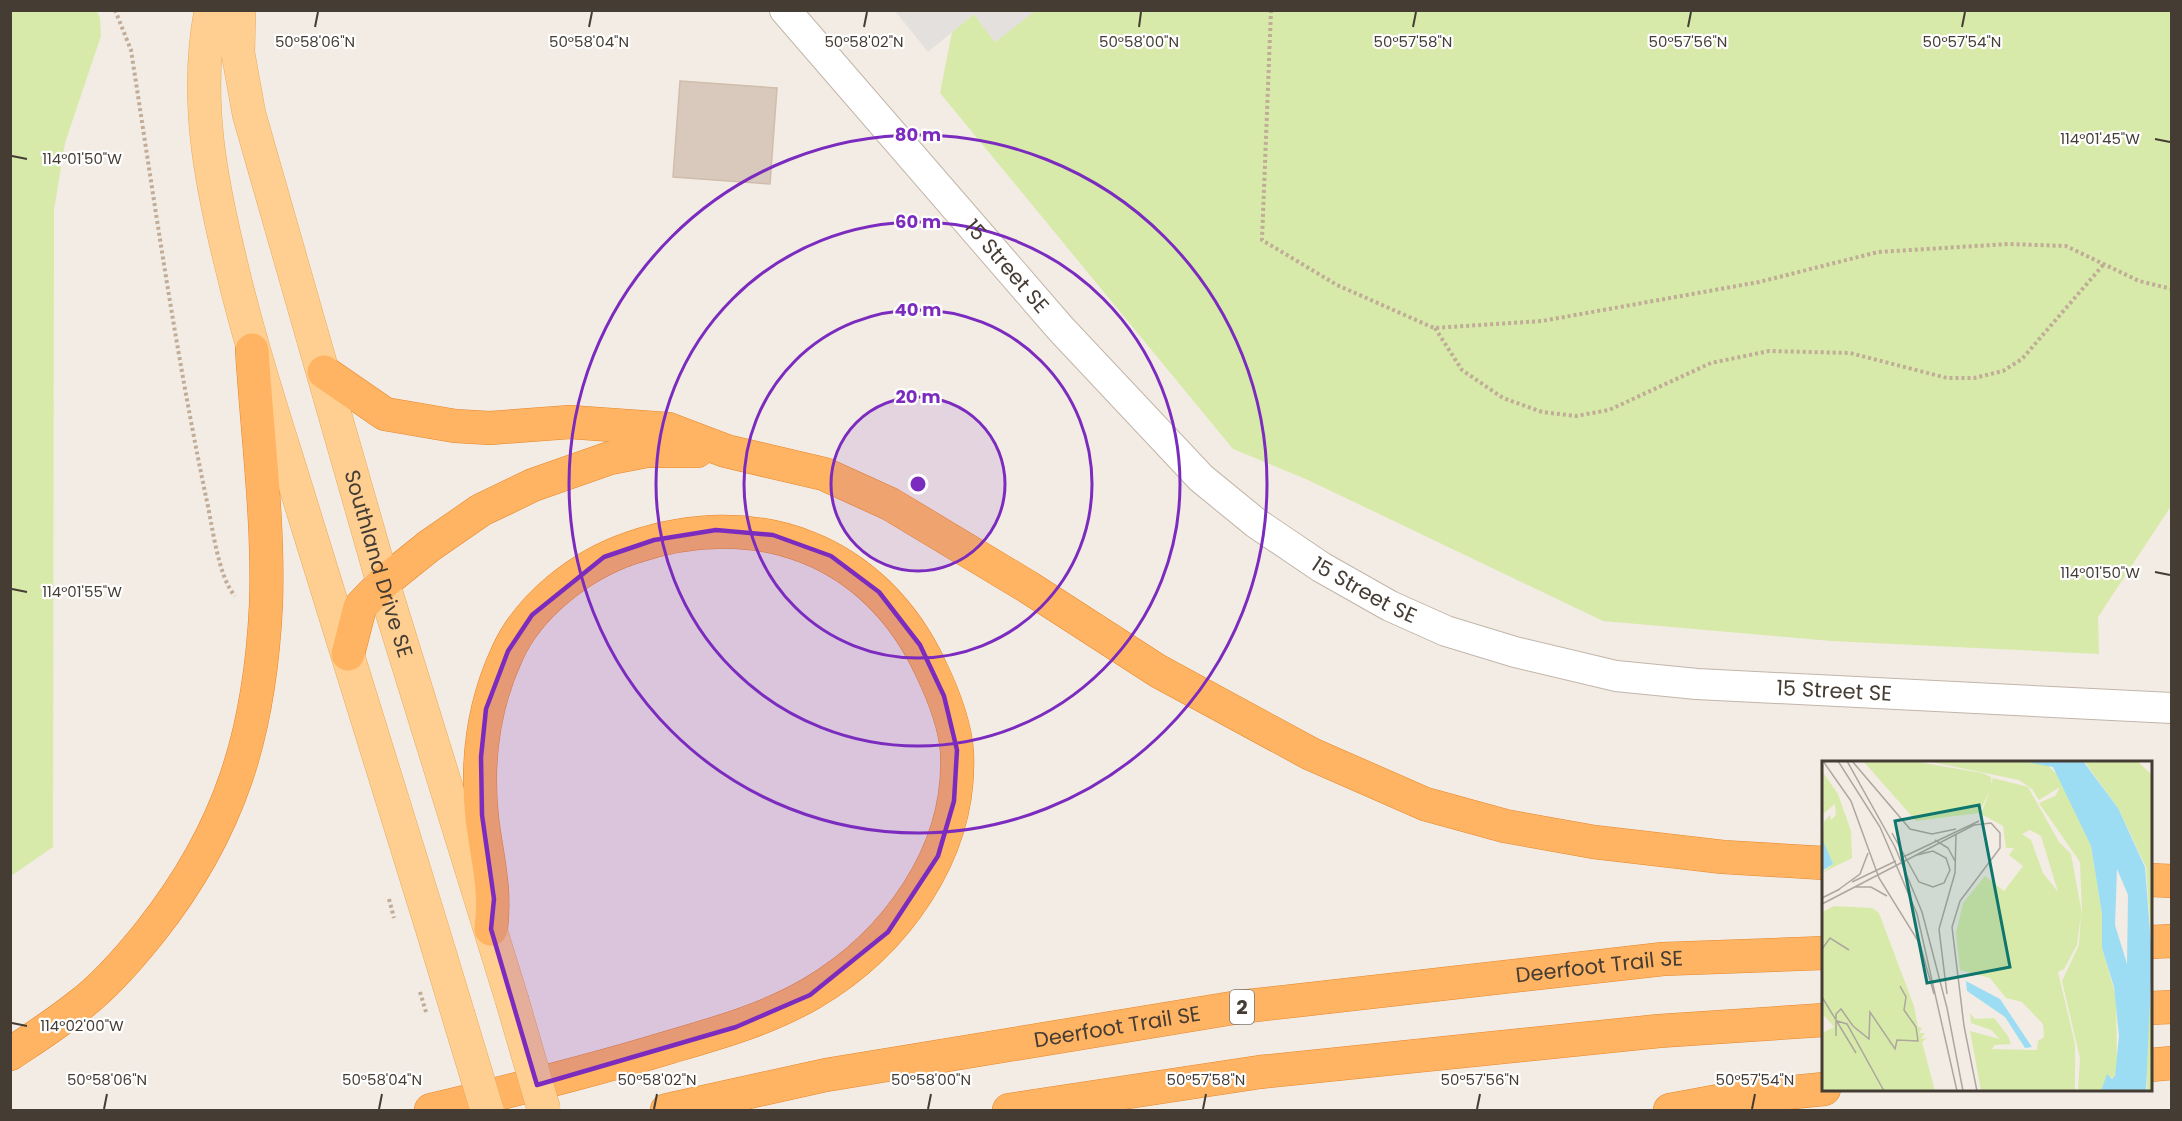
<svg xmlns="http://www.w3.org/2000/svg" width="2182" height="1121" viewBox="0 0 2182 1121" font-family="Poppins,sans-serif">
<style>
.green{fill:#d7eaaa}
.parking{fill:#e3e0dd}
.building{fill:#d8c9bc;stroke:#d0bdac;stroke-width:1.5}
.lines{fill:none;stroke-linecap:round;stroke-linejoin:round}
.minor-casing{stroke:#c2b5a9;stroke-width:32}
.major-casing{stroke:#e9aa5c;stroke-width:34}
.highway-casing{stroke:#e5862c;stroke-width:34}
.path{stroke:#c1ac97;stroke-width:4;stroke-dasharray:3 3;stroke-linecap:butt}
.minor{stroke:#fff;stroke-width:30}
.major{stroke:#ffcf91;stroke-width:33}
.highway{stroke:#ffb463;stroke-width:33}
.major-bridge-casing{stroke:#e9aa5c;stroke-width:34;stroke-linecap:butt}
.path-bridge{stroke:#c1ac97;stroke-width:4;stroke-dasharray:3 3;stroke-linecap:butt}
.major-bridge{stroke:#ffcf91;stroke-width:33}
.marked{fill:#7b2cbf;fill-opacity:0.2;stroke:#7b2cbf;stroke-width:4.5;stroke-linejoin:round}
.ticks{fill:none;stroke:#453c34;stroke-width:2}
.ring{fill:none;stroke:#7b2cbf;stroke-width:3}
.labels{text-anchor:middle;stroke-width:4.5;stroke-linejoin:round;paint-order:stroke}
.shield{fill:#fff;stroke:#7d7671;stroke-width:1.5}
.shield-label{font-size:20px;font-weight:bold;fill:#453c34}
.street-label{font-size:21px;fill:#453c34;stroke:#fff}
.inset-road{fill:none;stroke:#ada69e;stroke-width:1.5}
.view{fill:#0f766e;fill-opacity:0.15;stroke:#0f766e;stroke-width:3}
.inset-edge{fill:none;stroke:#453c34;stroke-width:3}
.ticks-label{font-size:15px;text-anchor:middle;fill:#453c34;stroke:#fff;stroke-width:4.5;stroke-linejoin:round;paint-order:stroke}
.centre{fill:#7b2cbf;stroke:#fff;stroke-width:3}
.ring-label{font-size:18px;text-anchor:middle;font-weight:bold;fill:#7b2cbf;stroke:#fff;stroke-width:4.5;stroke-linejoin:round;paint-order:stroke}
</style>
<rect width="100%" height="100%" fill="#f3ece4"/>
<path class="green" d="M 11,10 L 97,11 L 100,18 L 101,36 L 65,143 L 54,210 L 53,847 L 11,876 Z
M 1035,10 L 2171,11 L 2171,506 L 2098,617 L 2099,654 L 1831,641 L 1603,621 L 1308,480 L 1233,449 L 940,93 L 952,32 L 974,14 L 995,42 Z"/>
<path class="parking" d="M 895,11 L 1035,11 L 995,42 L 974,14 L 928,52 Z"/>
<path class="building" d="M 680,81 L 777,88 L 770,184 L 673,177 Z"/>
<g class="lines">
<g class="minor-casing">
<g id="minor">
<path id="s1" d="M 785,10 L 1061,329 L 1201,478 L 1256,523 L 1321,567 L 1390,606 L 1446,631 L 1515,652 L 1616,676 L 1697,684 L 2172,708"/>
</g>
</g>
<g class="major-casing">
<g id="major">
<path d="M 211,10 C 194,99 211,183 232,268 C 252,352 279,432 304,514 C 355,681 408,847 458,1014"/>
<path id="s2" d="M 239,10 L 238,53 L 249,114 L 383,583 L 512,1000"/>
</g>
</g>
<g class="highway-casing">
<g id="highway">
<path d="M 324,372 L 385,414 L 455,426 L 490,428 L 570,422 L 668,429 L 726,451 L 824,474 L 890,504 L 1028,587 L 1158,671 L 1311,754 L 1425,804 L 1505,826 L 1594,842 L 1723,857 L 1824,863"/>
<path d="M 348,654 L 360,607 L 383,583 L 429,546 L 481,510 L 533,485 L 610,458 L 646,451 L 697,451"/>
<path d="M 2150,880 L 2172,881"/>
<path d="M 2150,942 L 2172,941"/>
<path d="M 2150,1008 L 2172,1007"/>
<path d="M 10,1054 C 34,1038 59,1022 81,1004 C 107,984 130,957 150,932 C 231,830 260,732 266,604 C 269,523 257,431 252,350"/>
<path d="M 2150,1065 L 2172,1063"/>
<path d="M 431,1110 C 511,1091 591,1071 670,1047 C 718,1033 768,1019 812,993 C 895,944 962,853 957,752 C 955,724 943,694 931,669 C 875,548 755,505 631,548 C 581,565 529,605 507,654 C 483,706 476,761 482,818 C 487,859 496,887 491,929"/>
<path id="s3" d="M 667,1110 L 826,1075 L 1239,1007 L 1663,959 L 1824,953"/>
<path d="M 1009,1110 L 1260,1072 L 1659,1031 L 1824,1020"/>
<path d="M 1670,1110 L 1735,1098 L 1824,1089"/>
</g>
</g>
<path class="path" d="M 115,10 L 131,50 C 154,199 175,349 206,497 C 212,523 218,577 235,596
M 1271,10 L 1262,240 L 1337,285 L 1434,328 L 1542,321 L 1759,282 L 1878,252 L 2008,244 L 2066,246 L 2139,281 L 2172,289
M 1435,328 L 1462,370 L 1503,398 L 1542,412 L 1576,416 L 1609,410 L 1711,363 L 1769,351 L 1850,353 L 1947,378 L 1974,378 L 2003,371 L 2022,359 L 2104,264
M 389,899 L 394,918"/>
<use href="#minor" class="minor"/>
<use href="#major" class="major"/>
<use href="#highway" class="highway"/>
<g class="major-bridge-casing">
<path id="major-bridge" d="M 512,1000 L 544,1110
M 458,1014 L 487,1110"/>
</g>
<path class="path-bridge" d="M 420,992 L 426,1012"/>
<use href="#major-bridge" class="major-bridge"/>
</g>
<path class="marked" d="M 716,530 L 773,535 L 831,556 L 879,592 L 920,645 L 944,696 L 957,750 L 954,801 L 938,856 L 888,932 L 810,995 L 736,1027 L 537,1085 L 491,929 L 494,899 L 482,815 L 481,757 L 486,709 L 508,651 L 532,615 L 604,557 L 654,540 Z"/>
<path class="ticks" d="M 315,27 L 318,12M 589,27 L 592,12M 864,27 L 867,12M 1139,27 L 1141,12M 1413,27 L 1416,12M 1688,27 L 1691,12M 1962,27 L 1965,12M 2155,139 L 2170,142M 12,156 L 27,159M 2155,572 L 2170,575M 12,589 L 27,592M 12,1023 L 27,1026M 104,1109 L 107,1094M 379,1109 L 382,1094M 654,1109 L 657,1094M 928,1109 L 931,1094M 1203,1109 L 1206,1094M 1477,1109 L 1480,1094M 1752,1109 L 1755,1094"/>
<circle cx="918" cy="484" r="87" fill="#7b2cbf" fill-opacity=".12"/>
<g class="ring">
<circle cx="918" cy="484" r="87"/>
<circle cx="918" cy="484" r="174"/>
<circle cx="918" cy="484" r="262"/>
<circle cx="918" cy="484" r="349"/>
</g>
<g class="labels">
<rect class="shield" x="1230" y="990" width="24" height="34" rx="4.5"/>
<g class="shield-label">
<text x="1242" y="1014">2</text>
</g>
<g class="street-label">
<text dy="7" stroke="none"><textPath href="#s1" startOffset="339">15 Street SE</textPath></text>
<text dy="7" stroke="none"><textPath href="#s2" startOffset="573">Southland Drive SE</textPath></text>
<text dy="7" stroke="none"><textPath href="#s1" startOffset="825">15 Street SE</textPath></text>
<text dy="7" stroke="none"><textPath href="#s1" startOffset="1311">15 Street SE</textPath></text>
<text dy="7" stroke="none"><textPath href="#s3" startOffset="944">Deerfoot Trail SE</textPath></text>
<text dy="7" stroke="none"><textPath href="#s3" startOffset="458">Deerfoot Trail SE</textPath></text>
</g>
</g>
<g transform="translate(1822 761)">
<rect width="330" height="330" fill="#f3ece4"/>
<path d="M 41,0 L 90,0 L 160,12 L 169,16 L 169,23 L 171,17 L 206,26 L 237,81 L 249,93 L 260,153 L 258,101 L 217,42 L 233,35 L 238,26 L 217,39 L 210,28 L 197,19 L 105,0 L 221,0 L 237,15 L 269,85 L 280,153 L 280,186 L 294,236 L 295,305 L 292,317 L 285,316 L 279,330 L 256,330 L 258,297 L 240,220 L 257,184 L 259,153 L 255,184 L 242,208 L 236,211 L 253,283 L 253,330 L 159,330 L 148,270 L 178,278 L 169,269 L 149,262 L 148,252 L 153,258 L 172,257 L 186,275 L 189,283 L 173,284 L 170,288 L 215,289 L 216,280 L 222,276 L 221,263 L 200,241 L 184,237 L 168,217 L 138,209 L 134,172 L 141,142 L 163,115 L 182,130 L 201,105 L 187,94 L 192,87 L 184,87 L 181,65 L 159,53 L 168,29 L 157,52 L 94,60 ZM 208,69 L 219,75 L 236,131 L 221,112 L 209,79 L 200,73 ZM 262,0 L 315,0 L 330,14 L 330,191 L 324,106 L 296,47 ZM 0,10 L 16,33 L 29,70 L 30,97 L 0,112 L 11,103 L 0,79 L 2,61 L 8,54 L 9,59 L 14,54 L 13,43 L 0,54 ZM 12,145 L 50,147 L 57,152 L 92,245 L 96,266 L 100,267 L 97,272 L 103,272 L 99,278 L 105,277 L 100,281 L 113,330 L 0,330 L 0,272 L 12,266 L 0,252 L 0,151 ZM 330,226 L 330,330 L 325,330 L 325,272 Z" fill="#d7eaaa" fill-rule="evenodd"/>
<path d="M 200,0 L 261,0 L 296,47 L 323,106 L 330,197 L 324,330 L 279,330 L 285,313 L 290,318 L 293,315 L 297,275 L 292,226 L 280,187 L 280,153 L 269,85 L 231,6 ZM 295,108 L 306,134 L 305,203 L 293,164 ZM 0,77 L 11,103 L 0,110 ZM 144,220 L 178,238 L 210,286 L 203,287 L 183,256 L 145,230 Z" fill="#9dddf4" fill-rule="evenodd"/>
<path class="inset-road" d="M 1,0 L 29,40 L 57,117 L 98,183 L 112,233M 16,0 L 58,66 L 95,153 L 135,330M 25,0 L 73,86 L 100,151 L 125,247 L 141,330M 30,0 L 88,68 L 110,73 L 134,68M 70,72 L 97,121 L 111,126 L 122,122 L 128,109 L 124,97 L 111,90 L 95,94M 113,79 L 126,87 L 133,100M 81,96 L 157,60M 30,121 L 74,100M 33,126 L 49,126 L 65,135M 16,129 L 38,113 L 46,92M 0,137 L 18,128M 0,143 L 152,64 L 169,62M 0,188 L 8,177 L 27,189M 125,233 L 117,168 L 133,112 L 134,73M 0,236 L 34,292M 15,260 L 25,263 L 62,330M 14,275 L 14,253 L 19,248 L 31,265 L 47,278 L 48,251 L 73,288 L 75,279 L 96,280 L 94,266 L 82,249 L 84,236 L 78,225M 155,330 L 142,265 L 130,166 L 138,140 L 178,87 L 178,72 L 169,62"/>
<path class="view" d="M 157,44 L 188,206 L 105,222 L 73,60 Z"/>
<rect width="330" height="330" class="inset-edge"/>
</g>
<g class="ticks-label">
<text x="315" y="47">50°58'06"N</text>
<text x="589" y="47">50°58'04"N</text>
<text x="864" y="47">50°58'02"N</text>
<text x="1139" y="47">50°58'00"N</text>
<text x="1413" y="47">50°57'58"N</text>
<text x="1688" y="47">50°57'56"N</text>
<text x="1962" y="47">50°57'54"N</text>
<text x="2100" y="144">114°01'45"W</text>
<text x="82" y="164">114°01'50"W</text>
<text x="2100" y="578">114°01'50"W</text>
<text x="82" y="597">114°01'55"W</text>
<text x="82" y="1031">114°02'00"W</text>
<text x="107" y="1085">50°58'06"N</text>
<text x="382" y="1085">50°58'04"N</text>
<text x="657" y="1085">50°58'02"N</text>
<text x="931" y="1085">50°58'00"N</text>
<text x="1206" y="1085">50°57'58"N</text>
<text x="1480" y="1085">50°57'56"N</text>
<text x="1755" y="1085">50°57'54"N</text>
</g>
<circle cx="918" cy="484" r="9" class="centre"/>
<g class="ring-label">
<text x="918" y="141">80 m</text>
<text x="918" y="228">60 m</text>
<text x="918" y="316">40 m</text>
<text x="918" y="403">20 m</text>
</g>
<rect width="2182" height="1121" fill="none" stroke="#453c34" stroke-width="24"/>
</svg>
